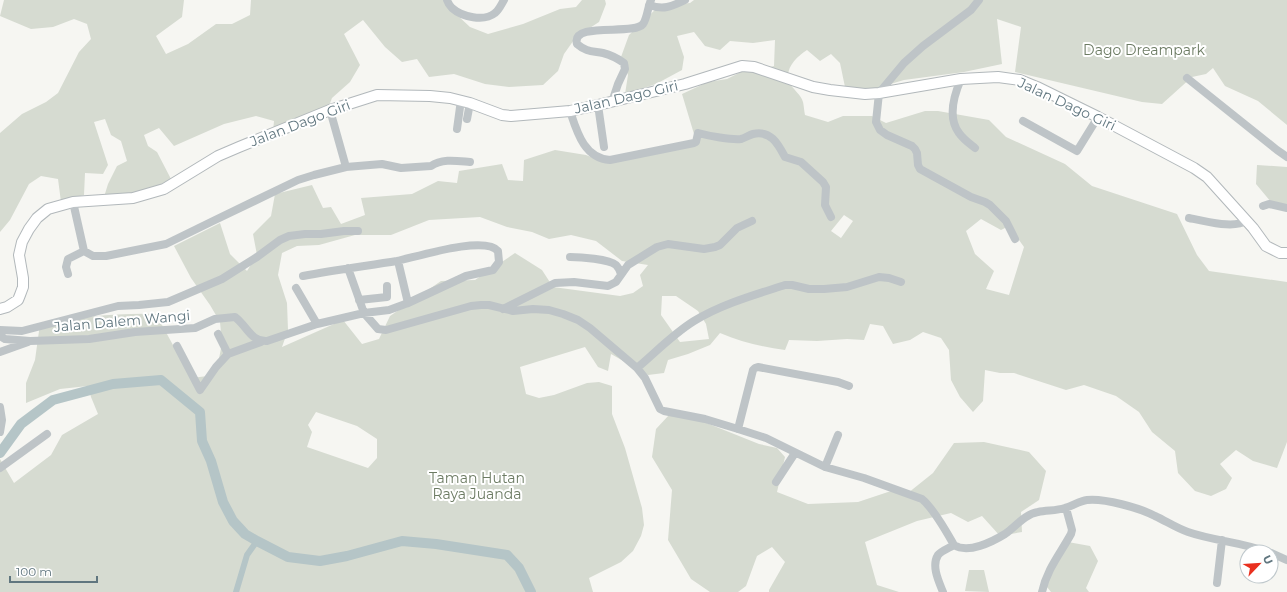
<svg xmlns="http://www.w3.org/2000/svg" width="1287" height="592" viewBox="0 0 1287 592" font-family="Montserrat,sans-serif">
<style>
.green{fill:#d6dbd1;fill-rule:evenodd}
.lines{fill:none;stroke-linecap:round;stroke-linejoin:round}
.canal{stroke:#b5c5c7;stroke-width:6}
.river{stroke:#b5c5c7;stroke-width:10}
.major-casing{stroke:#b2b8bb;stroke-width:12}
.minor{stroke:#bec4c7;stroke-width:8}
.major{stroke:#fff;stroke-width:10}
.labels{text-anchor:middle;stroke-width:4;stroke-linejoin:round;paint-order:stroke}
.park-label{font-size:14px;fill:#6c7b63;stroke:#fff}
.street-label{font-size:14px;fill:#60767f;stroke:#fff}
</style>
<rect width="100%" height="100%" fill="#f6f6f2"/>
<path class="green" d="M 4,0 L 184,0 L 182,17 L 156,36 L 166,54 L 188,44 L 216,24 L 232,24 L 250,15 L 251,0 L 446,0 L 456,14 L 470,27 L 488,34 L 523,24 L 560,9 L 576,7 L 582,0 L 605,0 L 606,4 L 599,22 L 576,37 L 564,54 L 558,71 L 543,85 L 509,87 L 485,84 L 454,74 L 429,77 L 417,59 L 402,62 L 385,47 L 363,20 L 344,34 L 360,65 L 350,82 L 332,98 L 327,111 L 273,132 L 274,121 L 256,116 L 224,124 L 174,146 L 159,128 L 144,135 L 148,146 L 157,152 L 171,179 L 148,191 L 104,197 L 108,184 L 117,166 L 127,161 L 121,141 L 111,135 L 105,119 L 94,122 L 108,165 L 103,174 L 85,173 L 84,195 L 61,202 L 58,179 L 41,176 L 29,184 L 10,220 L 0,232 L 0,133 L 22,114 L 46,102 L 58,93 L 79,52 L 91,39 L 87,24 L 74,19 L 53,27 L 31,29 L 0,16 Z
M 694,0 L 1287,0 L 1287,125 L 1258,101 L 1225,86 L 1213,68 L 1206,74 L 1192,77 L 1162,104 L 1142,102 L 1015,72 L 1021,27 L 997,19 L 1002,64 L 964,72 L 904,80 L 867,91 L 845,87 L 840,63 L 831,54 L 820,61 L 807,50 C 796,57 783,70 790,84 C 794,90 801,95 803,102 C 804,106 804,111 805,115 L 828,122 L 843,116 L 872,116 L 886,123 L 925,111 L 938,111 L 989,120 L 1006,137 L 1065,164 L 1092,186 L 1177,214 L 1197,255 L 1209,271 L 1287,282 L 1287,442 L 1277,468 L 1253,461 L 1236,450 L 1220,464 L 1232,478 L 1226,489 L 1211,496 L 1195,491 L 1178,473 L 1175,451 L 1152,432 L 1139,412 L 1116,396 L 1084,385 L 1066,390 L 1014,373 L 1000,373 L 985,370 L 983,401 L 973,412 L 960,397 L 951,380 L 949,350 L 941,338 L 923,332 L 910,340 L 893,344 L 883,326 L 870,324 L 864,340 L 847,339 L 817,341 L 789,340 L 785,350 C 763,347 741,342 720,333 L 710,345 L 688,354 L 668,360 L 664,373 L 648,375 L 611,354 L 608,371 L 598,367 L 585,347 L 520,367 L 526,394 L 539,398 L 554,395 L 587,383 L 599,382 L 612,386 L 612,414 L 625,448 L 642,508 L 644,525 L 641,536 L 633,551 L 621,562 L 589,578 L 593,592 L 0,592 L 0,459 L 14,483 L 51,455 L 62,435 L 98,414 L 91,397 L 88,386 L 60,389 L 26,403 L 26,383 L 35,360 L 40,324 C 79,317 117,313 156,314 L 191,378 L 208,376 L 218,364 L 222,343 L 220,322 L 210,305 L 191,278 L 174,246 L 220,223 L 230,254 L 247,271 L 257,255 L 253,234 L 271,216 L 275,194 L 312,185 L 323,208 L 331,207 L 341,224 L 365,215 L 361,198 L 412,194 L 438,181 L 457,183 L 459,171 L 502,164 L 508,180 L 523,181 L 524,160 L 555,150 L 586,155 L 601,161 L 697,144 L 682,94 L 708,82 L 727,79 L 749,68 L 763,69 L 774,66 L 775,40 L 753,43 L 730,41 L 720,50 L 705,46 L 694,32 L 677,36 L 684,57 L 682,70 L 656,84 L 625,94 L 628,75 L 621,57 L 629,35 L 659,6 L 690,3 ZM 844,215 L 853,221 L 841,238 L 831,231 ZM 480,217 L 507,227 L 532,232 L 549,239 L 571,235 L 596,241 L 622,261 L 648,265 L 640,275 L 643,286 L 633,293 L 620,296 L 553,287 L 542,270 L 515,253 L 475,280 L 441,281 L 390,316 L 379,339 L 362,344 L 343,320 L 282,347 L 288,330 L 287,303 L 278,275 L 282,253 L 297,246 L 319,245 L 355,235 L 391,235 L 429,220 ZM 981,219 L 1001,230 L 1009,226 L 1024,247 L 1009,295 L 986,289 L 994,271 L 975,254 L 966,231 ZM 662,296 L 676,296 L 698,311 L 706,324 L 709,339 L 680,342 L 661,315 ZM 316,412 L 357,426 L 377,439 L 377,458 L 368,468 L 307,447 L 312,432 L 308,425 Z
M 1257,165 L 1287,167 L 1287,212 L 1271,202 L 1256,184 Z
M 669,415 L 699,420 L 759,444 L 777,448 L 785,457 L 777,492 L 808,504 L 858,502 L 894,490 L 908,493 L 933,473 L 954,443 L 984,442 L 1029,452 L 1046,471 L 1039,500 L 1021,512 L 1022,532 L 1000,536 L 982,516 L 968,522 L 951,513 L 917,521 L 865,542 L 877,585 L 899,592 L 769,592 L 769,590 L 785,562 L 772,547 L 757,556 L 746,586 L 738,592 L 710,592 L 691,579 L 668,540 L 672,490 L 652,457 L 656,429 Z
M 1068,542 L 1090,546 L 1098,561 L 1086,588 L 1089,592 L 1051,592 L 1043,582 Z
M 969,570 L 984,570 L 989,592 L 965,591 Z"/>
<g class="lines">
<path class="canal" d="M 236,592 L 247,555 L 257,541"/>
<path class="river" d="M 0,453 L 21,424 L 53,400 L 113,384 L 161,380 L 200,412 L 202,441 L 211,461 L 223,502 L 233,521 L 245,534 L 257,541 L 288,557 L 320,561 L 347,556 L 402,541 L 436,544 L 507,555 L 519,568 L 531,592"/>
<g class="major-casing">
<path id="major" d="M 0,309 L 7,307 L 18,300 L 20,295 L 23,287 L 23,278 L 19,255 L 22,242 L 29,229 L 37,218 L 48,209 L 73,202 L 133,198 L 164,189 L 218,156 L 239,147 L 330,110 L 377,95 L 430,96 L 450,98 L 470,103 L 502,115 L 511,116 L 570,111 L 598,105 L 685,84 L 742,66 L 754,67 L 813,87 L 830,90 L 865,94 L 879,93 L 961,79 L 998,77 L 1020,80 L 1037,87 L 1098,117 L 1194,168 L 1207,177 L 1253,228 L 1266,246 L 1280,253 L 1287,253"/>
</g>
<path class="minor" d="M 447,0 C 448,3 450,6 452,8 C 462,17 484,22 495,13 C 499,10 501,5 504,0
M 979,0 L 971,10 L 923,46 L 904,63 L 879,93 L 876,122 L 880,130 L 887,135 L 912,146 L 915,149 L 917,153 L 918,165 L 920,169 L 971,197 L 985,202 L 990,205 L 1006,221 L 1015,239
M 649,5 C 663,10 671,7 685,0
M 1187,78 L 1277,150 L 1287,157
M 961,79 C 954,95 947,117 959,133 C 963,139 970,144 975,148
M 612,102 L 618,84 L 625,69 L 624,63 C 617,58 611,55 603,53 C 593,51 586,52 577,44 C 571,21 634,36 643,24 C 647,19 648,6 651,0
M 598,105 L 604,147
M 330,110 L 346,167
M 570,111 C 577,132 584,158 610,160 L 694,143 L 696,142 L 698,133 C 709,136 731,140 741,139 C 745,138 749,135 753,134 C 771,130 778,144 785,157 L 801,162 L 823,182 L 826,187 L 825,205 L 831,217
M 467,119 L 470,103
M 1023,121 L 1077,151 L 1098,117
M 457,129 L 461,100
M 73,202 L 84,251 L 93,256 L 106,256 L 166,244 L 213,221 L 298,180 L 314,175 L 346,167 L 382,164 L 401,168 L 431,166 C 442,158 458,161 470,162
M 1263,206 L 1269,204 L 1287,208
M 1189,218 C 1203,221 1234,229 1246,221
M 570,257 C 580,257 609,259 616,265 C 618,267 620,271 621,274
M 348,268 L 364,313 L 389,310 L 408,303 L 398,261
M 68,274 L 66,267 L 68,259 L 84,251
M 303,276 C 334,270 366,266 397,261 C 416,257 485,235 498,251 L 499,262 L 493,270 L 466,276 L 408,303
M 296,288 L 317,324
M 359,300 L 387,297 L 387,286
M 503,309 L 555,283 L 574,282 L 608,286 L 616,282 L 628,265 L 657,247 L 668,244 L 704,249 L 715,247 L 720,245 L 737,228 L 752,221
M 0,330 L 22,331 L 118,306 L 139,305 L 168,302 L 222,279 L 257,257 L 280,240 L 289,236 L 305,234 L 321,234 L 344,231 L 358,231
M 218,334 L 228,354
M 0,336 L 5,339 L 30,341 L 89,339 L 135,332 L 195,328 L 215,319 L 235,317 C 247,326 251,342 267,341 L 317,324 L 364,313 L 378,329 L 386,330 L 471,306 L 481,305 L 489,305 L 513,311 L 533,309 L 549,310 L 563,314 L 578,320 L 590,328 L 637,368 L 645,378 L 660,409 L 664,411 L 705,419 L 738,429 L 766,438 L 825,467 L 864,478 L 922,499 C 934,509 946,531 954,545 C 968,554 992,542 1005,534 C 1015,527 1025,514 1038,512 C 1047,510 1056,511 1065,508 C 1073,506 1079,501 1087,500 C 1104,498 1140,508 1155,516 C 1166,521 1176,528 1188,532 C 1214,541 1242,542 1267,552
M 177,346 L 200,390 L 216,367 L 228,354 L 261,342
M 0,352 L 28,342
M 637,368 C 656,352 673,334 694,321 C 722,304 754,295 785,285 L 792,285 L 809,289 L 824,289 L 847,287 L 879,277 L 889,278 L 901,282
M 0,407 L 2,420 L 0,432
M 738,429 L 753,370 L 755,368 L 758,367 L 838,382 L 849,386
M 825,467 L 838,435
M 0,468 L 47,434
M 776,482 L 795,453
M 1271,553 L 1287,560
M 1217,583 L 1222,540
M 943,592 C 939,582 931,566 938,555 C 941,551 949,548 954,545
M 1042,592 C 1047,569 1060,554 1071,534 L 1072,530 L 1066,508"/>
<use href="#major" class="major"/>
</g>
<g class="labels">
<g class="park-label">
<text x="1144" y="55">Dago Dreampark</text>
<text x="477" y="483">Taman Hutan<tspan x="477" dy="16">Raya Juanda</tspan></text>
</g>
<g class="street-label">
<text transform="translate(626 97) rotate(-13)" y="5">Jalan Dago Giri</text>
<text transform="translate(1067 104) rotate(25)" y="5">Jalan Dago Giri</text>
<text transform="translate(300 123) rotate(-21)" y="5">Jalan Dago Giri</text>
<text transform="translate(122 321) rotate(-5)" y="5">Jalan Dalem Wangi</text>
</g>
</g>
<g transform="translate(1259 564) rotate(65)"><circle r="19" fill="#ffffff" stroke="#bfc8cc"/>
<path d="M0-3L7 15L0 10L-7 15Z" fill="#e9301f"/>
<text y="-6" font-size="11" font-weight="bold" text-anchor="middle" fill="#60767f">U</text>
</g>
<path d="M10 576v6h87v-6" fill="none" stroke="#60767f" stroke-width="2"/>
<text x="16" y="576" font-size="12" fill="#60767f" stroke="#ffffff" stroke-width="3" paint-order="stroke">100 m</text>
</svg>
